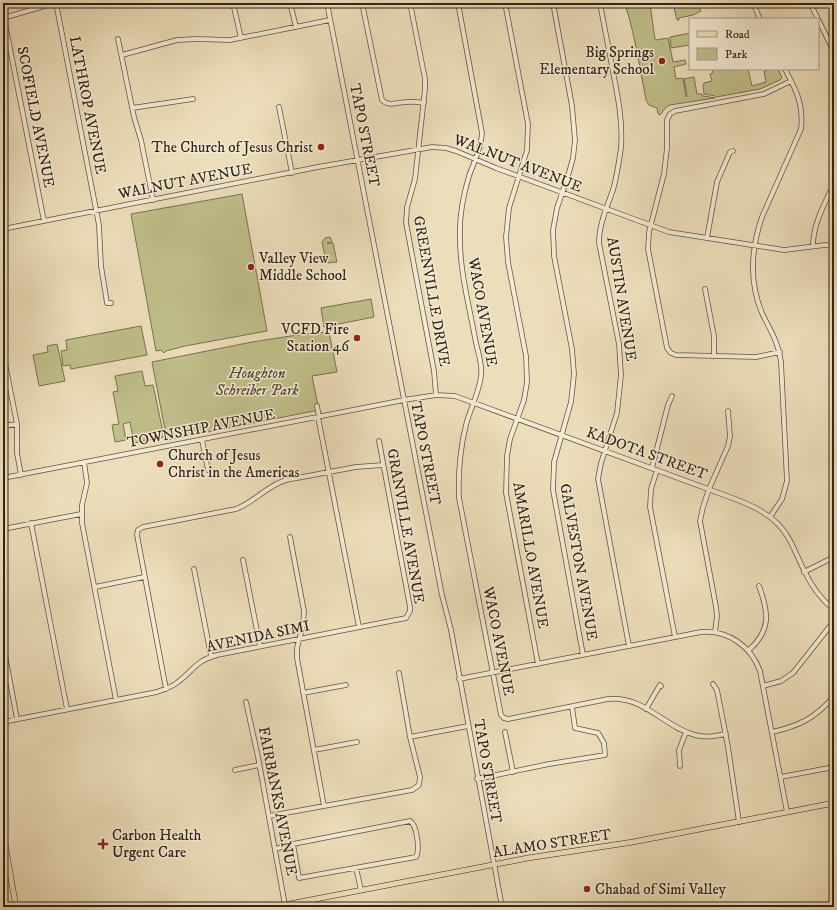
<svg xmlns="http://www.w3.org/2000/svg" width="837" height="910" viewBox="0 0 837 910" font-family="'IM FELL DW Pica',serif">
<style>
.green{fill:#c0bf8b;stroke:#787252}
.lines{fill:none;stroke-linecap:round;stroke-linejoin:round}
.minor-casing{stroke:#605241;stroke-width:5.5}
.major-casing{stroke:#312418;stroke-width:6}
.minor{stroke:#f3ead3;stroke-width:4}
.major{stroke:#eddebb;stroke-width:5}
.poi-dot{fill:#8f2418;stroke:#f3ead3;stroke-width:1.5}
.labels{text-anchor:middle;stroke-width:3;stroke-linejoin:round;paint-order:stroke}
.poi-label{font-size:15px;fill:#312418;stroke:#f3ead3;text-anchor:start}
.street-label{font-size:15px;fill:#312418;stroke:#f3ead3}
.park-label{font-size:15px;font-style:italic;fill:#554b35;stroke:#f3ead3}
</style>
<rect width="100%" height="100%" fill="#eddebb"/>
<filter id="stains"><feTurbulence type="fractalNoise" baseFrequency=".005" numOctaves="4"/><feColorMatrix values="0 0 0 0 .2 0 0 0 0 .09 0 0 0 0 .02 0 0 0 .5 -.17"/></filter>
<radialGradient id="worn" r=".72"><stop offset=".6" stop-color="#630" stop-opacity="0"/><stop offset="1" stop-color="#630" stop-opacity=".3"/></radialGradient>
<path class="green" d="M 623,3 L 655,3 L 650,4 L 655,39 L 656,40 L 668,38 L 673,62 L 685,60 L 686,64 L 674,67 L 676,79 L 683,78 L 686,97 L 687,96 L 684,79 L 694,77 L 697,94 L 702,94 L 703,96 L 715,98 L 670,105 L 666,107 L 660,115 L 658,114 L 657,108 L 649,105 L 646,100 C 643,85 630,7 623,3 Z
M 673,3 L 697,3 L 701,11 L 693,15 L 679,18 L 679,20 L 677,20 Z
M 690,33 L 690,45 L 671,48 L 670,37 Z
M 709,69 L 748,69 L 752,86 L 766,82 L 764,71 L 766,71 L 766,69 L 778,69 L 782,78 L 780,80 L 760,89 L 716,97 L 715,96 L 704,94 L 703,85 L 704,83 L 712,81 L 710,74 L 713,73 L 712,69 Z
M 242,194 L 267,331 L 185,346 L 166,351 L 164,353 L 161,350 L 156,351 L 131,214 Z
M 330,237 L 332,242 L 327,243 L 333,243 L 337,262 L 328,263 L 326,261 L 322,242 L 325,238 Z
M 371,299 L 374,317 L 324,327 L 321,308 Z
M 141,326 L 147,355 L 71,369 L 70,365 L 63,366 L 61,351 L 67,350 L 66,340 Z
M 329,332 L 337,372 L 312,376 L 319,410 L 167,440 L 152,362 L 252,342 L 310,333 Z
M 57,344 L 65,381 L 39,386 L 33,355 L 48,352 L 47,346 Z
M 142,371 L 145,386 L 153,385 L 164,437 L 134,443 L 130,422 L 123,424 L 126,440 L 115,442 L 112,425 L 119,424 L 113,392 L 118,391 L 115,376 Z"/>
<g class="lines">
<g class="minor-casing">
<path id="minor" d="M 56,3 L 99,225 L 101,266 L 107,303 L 111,303
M 233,3 L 241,38
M 290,3 L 296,27
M 327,3 L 442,595 L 451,630 L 502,907
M 362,3 L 382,100 C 389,107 398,102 407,102 C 412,101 418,102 424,103
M 410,3 L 425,79 L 425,89 L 415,179 L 407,207 L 406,223 L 434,371 L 436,395
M 458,3 L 482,133 C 481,149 474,162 469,176 C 463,196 459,218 460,239 C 460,272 469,305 475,338 C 477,350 483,364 481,376 C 479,393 470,409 466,425 C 460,449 458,473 459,498 L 501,715 L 504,718 L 508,719 L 608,699 C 643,695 664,727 695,735 C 705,738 715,736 726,734
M 505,3 L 528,124 L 527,150 L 509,208 L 506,237 L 508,262 L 526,356 L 527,382 L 524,400 L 510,439 L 507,456 L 506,493 L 538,664
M 553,3 L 572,106 L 575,140 L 573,158 L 568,176 L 557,208 L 553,230 L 554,256 L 572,349 L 574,374 L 571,402 L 554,462 L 553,490 L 583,655
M 600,3 C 604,26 609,49 613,72 C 618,97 623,122 621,148 C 619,162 617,176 613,190 C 607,207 599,224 599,243 L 619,344 L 621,375 L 617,413 L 601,463 L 598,479 L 629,646
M 753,3 L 760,19
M 810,3 L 818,19
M 3,18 L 55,3
M 4,18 L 44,221
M 818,19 L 834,52
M 118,39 L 134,117 L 141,140 L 153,200
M 122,55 L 177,40 L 197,39 L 230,40 L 330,20
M 279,107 L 292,173
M 132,108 L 193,99
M 3,229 L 318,167 L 432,147 L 446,148 L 456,151 L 496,168 L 669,232 L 784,250 L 825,245 L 834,246
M 707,238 L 717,182 L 730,152 L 733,151
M 813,246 C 813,223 825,204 834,183
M 705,289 L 714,336 L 714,356
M 834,303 L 832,324 L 834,376
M 780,352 L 756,357 L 676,355 L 671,353 L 667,348 L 648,249 L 649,232 L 664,174 L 667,148 L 667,120 L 670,114 L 675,111 L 764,94 L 791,81
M 3,353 L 17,424 L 17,453 L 21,475
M 317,406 L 319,417
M 318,417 L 359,627
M 3,426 L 17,424
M 202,440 L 208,470
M 84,462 L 87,483 L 82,505 L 82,523 L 116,700
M 652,468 L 668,405 L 672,396
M 657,470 L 651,489 L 650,507 L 675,637
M 3,478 L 404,400 L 436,395 L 455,396 L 727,496 C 746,503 764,510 778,524 C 791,537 796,555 804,570 C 811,586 821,599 834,610
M 770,517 L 782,499 L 787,481 L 781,362 C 779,343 770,330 762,313 C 749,282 751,249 762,217 L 801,129 C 804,104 796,90 785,69
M 31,523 L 67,709
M 3,529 L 81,514
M 290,537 L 304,611 L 303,625 L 297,648 L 297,658 L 324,806
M 243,560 L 260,646
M 194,569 L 211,656
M 804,572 L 834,557
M 95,587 L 144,577
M 715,632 L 717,616 L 716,607 L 700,521 L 703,507 L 709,489 L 728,446 L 730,436 L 728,411
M 3,644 L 17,719
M 749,650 C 771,630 769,613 759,586
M 459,679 L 701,632 C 728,630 751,646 760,671 L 787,812
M 713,684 L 717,690 L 728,747 L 739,822
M 763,686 L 781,681 L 793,673 L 834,621
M 166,689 L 137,535 L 138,530 L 143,527 L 236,509 C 255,502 266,486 286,480 L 356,467 L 383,465
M 303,693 L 346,685
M 246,702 L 258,757 L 285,905
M 646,709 L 660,685 L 661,686
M 3,722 L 157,692 C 165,689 172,687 178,682 C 194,670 195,661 217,655 L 406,618 L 410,611 L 410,607 L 379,441
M 505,732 L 513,772
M 772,732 C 799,726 816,718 834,696
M 410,737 L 468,726
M 314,750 L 357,742
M 680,766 L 679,750 L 686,732
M 235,770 L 259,765
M 781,777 L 834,767
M 477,779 L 549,764 L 605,755 L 604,743 L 598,733 L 575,728 L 572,707
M 269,816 L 412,790 L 419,785 L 420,777 L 410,737 L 399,673
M 275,849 L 293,844 L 410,821 C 417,825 420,850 416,857 L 299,878 L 293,844
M 356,868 L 361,890"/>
</g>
<g class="major-casing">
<path id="major" d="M 3,833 L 16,907
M 3,887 L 6,907
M 274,907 L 528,858 L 633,842 L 834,803"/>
</g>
<use href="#minor" class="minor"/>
<use href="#major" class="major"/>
</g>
<g class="poi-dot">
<circle cx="662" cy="61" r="4"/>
<circle cx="321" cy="147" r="4"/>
<circle cx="251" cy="267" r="4"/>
<circle cx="357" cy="338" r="4"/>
<circle cx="160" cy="464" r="4"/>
<path d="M101 838h4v4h4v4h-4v4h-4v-4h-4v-4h4z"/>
<circle cx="587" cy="889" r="4"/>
</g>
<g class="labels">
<g class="poi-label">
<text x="654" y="57" text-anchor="end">Big Springs<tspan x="654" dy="17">Elementary School</tspan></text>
<text x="313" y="152" text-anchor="end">The Church of Jesus Christ</text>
<text x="259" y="263">Valley View<tspan x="259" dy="17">Middle School</tspan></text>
<text x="349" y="334" text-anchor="end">VCFD Fire<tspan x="349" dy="17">Station 46</tspan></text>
<text x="168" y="460">Church of Jesus<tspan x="168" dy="17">Christ in the Americas</tspan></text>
<text x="112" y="840">Carbon Health<tspan x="112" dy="17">Urgent Care</tspan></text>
<text x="595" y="894">Chabad of Simi Valley</text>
</g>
<g class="street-label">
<text transform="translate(88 105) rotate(79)" y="5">LATHROP AVENUE</text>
<text transform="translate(36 117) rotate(79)" y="5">SCOFIELD AVENUE</text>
<text transform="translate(365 135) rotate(79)" y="5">TAPO STREET</text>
<text transform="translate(518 163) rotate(21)" y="5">WALNUT AVENUE</text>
<text transform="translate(185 181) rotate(-11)" y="5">WALNUT AVENUE</text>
<text transform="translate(432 291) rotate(80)" y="5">GREENVILLE DRIVE</text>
<text transform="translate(622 299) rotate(81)" y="5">AUSTIN AVENUE</text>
<text transform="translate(483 312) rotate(80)" y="5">WACO AVENUE</text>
<text transform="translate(201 428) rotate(-11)" y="5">TOWNSHIP AVENUE</text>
<text transform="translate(426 453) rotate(79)" y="5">TAPO STREET</text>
<text transform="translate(647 453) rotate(20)" y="5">KADOTA STREET</text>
<text transform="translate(406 526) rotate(80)" y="5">GRANVILLE AVENUE</text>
<text transform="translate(531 555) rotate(80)" y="5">AMARILLO AVENUE</text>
<text transform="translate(579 562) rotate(80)" y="5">GALVESTON AVENUE</text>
<text transform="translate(258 636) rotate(-12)" y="5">AVENIDA SIMI</text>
<text transform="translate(499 641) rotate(79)" y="5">WACO AVENUE</text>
<text transform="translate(488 771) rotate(80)" y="5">TAPO STREET</text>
<text transform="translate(278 801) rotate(79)" y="5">FAIRBANKS AVENUE</text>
<text transform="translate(552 843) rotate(-9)" y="5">ALAMO STREET</text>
</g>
<g class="park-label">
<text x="257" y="378">Houghton<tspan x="257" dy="17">Schreiber Park</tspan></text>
</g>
</g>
<rect width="837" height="910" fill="none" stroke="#eddebb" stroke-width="16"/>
<rect x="4" y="4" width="829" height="902" fill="none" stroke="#312418" stroke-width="2"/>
<rect x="8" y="8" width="821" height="894" fill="none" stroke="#312418"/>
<rect x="689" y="18" width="130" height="52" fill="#f3ead3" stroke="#a59b88"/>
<rect x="697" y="31" width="20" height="6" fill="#eddebb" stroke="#a59b88"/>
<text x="725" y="38" font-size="12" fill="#312418">Road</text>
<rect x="697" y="48" width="20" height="12" fill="#c0bf8b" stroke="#a59b88"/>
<text x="725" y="58" font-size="12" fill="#312418">Park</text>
<rect width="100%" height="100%" filter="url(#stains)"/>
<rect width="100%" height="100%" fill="url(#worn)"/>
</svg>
